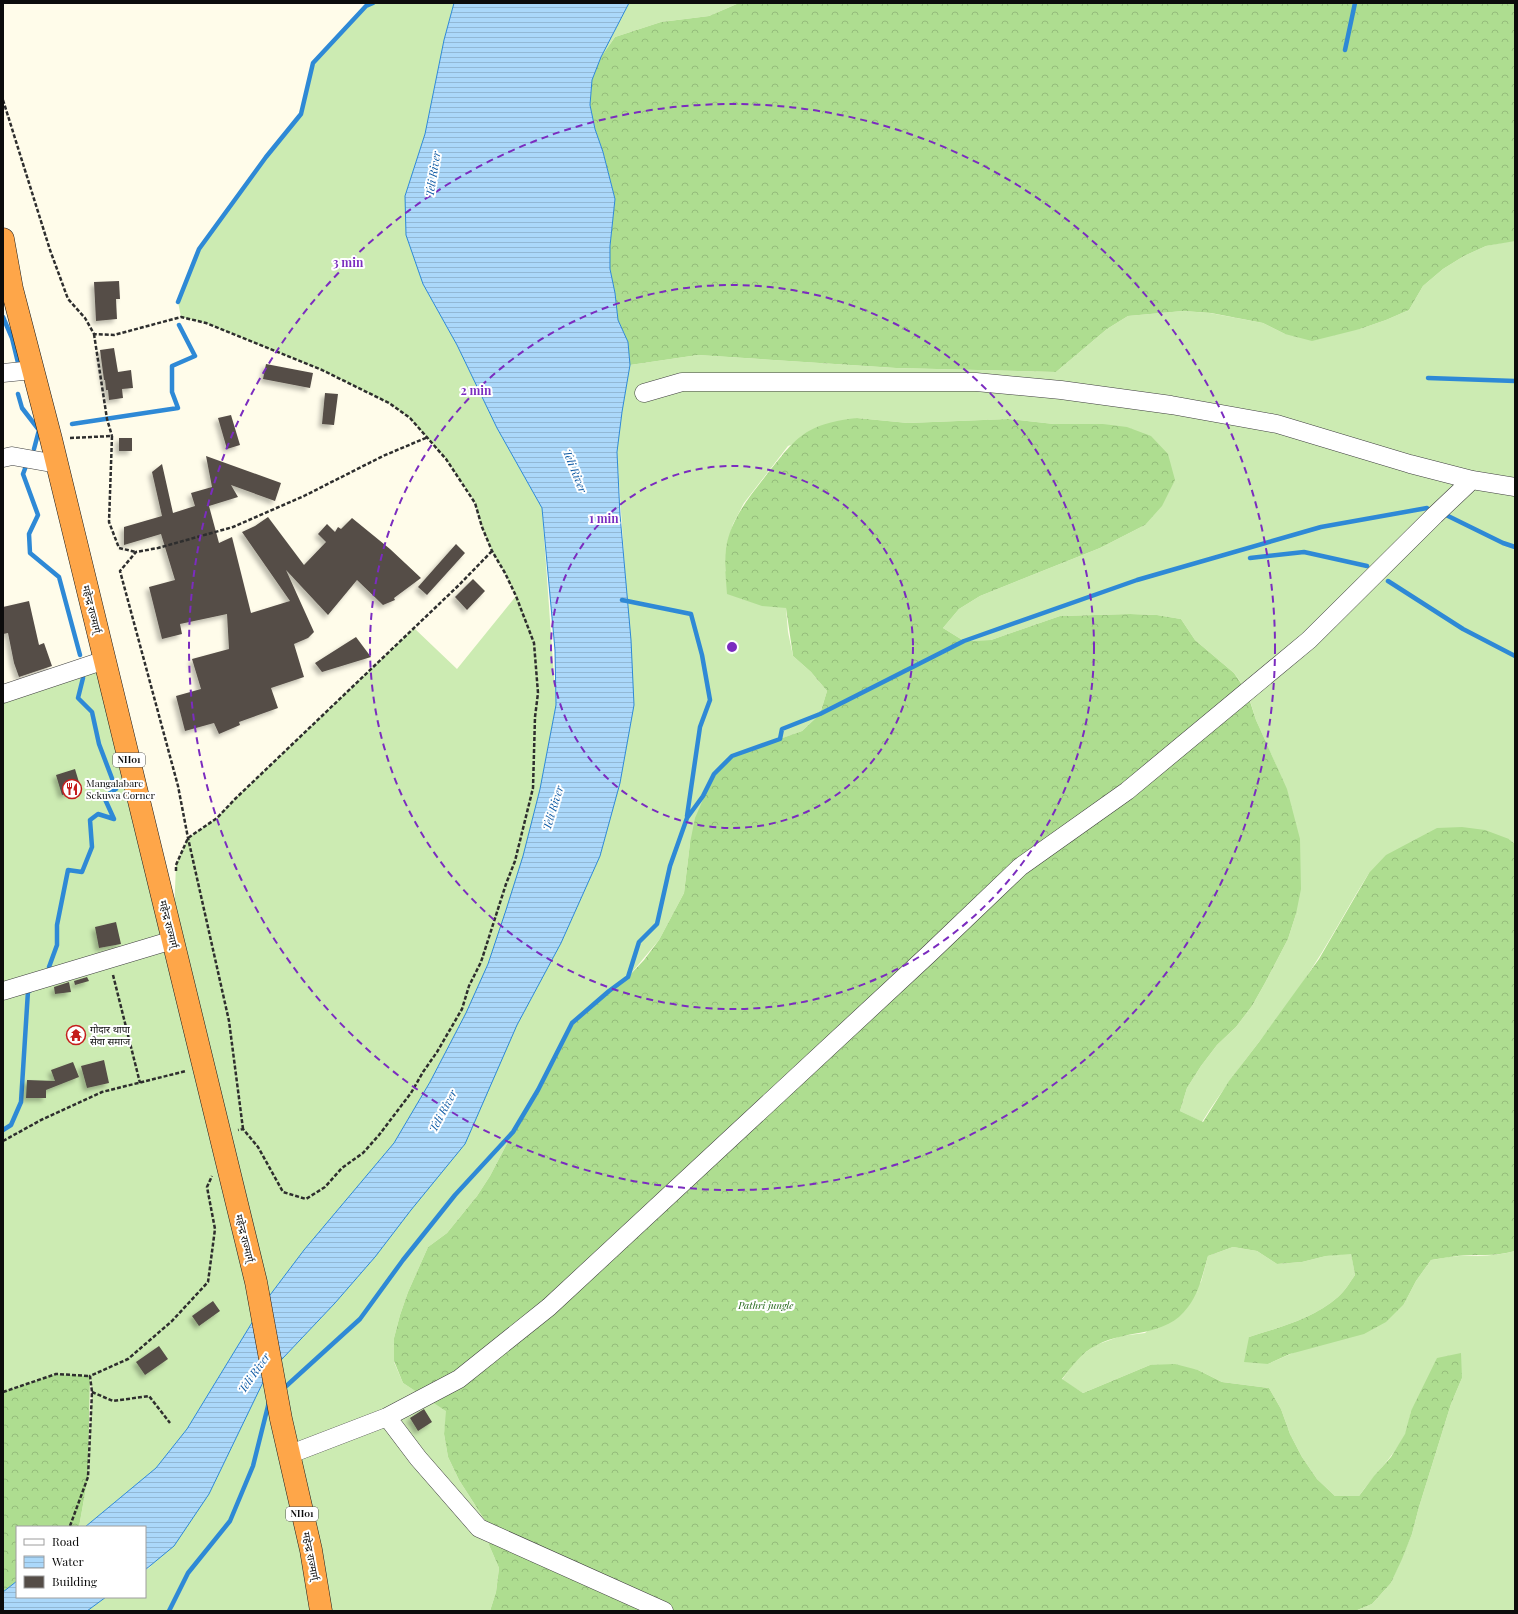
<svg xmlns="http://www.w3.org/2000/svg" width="1518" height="1614" viewBox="0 0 1518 1614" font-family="'Playfair Display','Noto Sans Devanagari',serif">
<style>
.grass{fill:#ccebb2}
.forest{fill:url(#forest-crowns)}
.water{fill:url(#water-rules);stroke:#2e89d6}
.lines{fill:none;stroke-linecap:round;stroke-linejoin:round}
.stream{stroke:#2e89d6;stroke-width:4.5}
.building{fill:#554d47;filter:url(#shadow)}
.minor-casing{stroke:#3f3f3f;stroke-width:19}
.highway-casing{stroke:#1d1d1d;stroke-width:23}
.path{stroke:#2e2e2e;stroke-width:2.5;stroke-dasharray:4 2;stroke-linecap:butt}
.minor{stroke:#fff;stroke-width:18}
.highway{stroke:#fea649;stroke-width:22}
.ring{fill:none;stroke:#7b2cbf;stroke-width:2;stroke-dasharray:7 5}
.labels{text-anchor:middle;stroke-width:4;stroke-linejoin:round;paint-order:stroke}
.shield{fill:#fff;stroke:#555;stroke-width:1}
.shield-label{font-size:9px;font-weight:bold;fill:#0c0c0c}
.street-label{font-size:10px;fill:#0c0c0c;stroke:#fff}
.poi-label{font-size:10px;fill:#0c0c0c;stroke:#fff;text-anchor:start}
.park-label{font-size:10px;font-style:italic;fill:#246719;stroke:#fff}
.water-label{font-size:11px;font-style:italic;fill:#0e5aa4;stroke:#fff}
.centre{fill:#7b2cbf;stroke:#fff;stroke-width:2}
.ring-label{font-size:12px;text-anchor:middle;font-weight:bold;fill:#7b2cbf;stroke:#fff;stroke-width:4;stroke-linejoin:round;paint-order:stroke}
</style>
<defs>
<pattern id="forest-crowns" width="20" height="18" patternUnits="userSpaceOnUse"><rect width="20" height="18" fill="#aedd90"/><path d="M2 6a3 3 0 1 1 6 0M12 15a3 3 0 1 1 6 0" fill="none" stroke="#94bc7b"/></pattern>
<pattern id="water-rules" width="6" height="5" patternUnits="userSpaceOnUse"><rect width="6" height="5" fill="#abd8fa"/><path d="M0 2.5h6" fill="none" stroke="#92b8d5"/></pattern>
<filter id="shadow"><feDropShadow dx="-3.5" dy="3.5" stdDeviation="2" flood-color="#0004"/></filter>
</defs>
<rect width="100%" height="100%" fill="#fffcea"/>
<path class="grass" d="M 367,3 L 454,3 L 444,40 L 425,134 L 405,196 L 423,284 L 457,345 L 497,428 L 542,508 L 556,705 L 540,789 L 523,856 L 506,910 L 488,964 L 466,1013 L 430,1082 L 394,1143 L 304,1250 L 264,1303 L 187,1429 L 156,1468 L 85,1527 L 79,1527 L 88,1477 L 92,1392 L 90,1376 L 56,1374 L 3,1392 L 3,694 L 105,660 L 173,938 L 176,865 L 188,838 L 217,818 L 235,799 L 414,628 L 457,669 L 516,596 L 505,573 L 492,551 L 482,527 L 475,502 L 446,459 L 410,418 L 389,403 L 322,370 L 206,323 L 181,317 L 178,302 L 199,249 L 266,157 L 301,114 L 313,63 Z
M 629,3 L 739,3 L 709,16 L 661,22 L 615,37 L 601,57 Z
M 1510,241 L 1515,241 L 1515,844 L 1509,839 L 1369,873 C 1347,908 1328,945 1305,979 C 1272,1028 1233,1072 1202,1122 L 1180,1111 L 1187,1088 L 1201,1066 L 1217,1045 L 1236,1027 L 1252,1006 L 1265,983 L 1288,939 L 1296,914 L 1276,765 L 1256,720 L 1247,691 L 1234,673 L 1195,640 L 1181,619 L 1157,615 L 1130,614 L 1060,616 L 991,640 L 964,641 L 943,628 L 959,609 L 980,596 L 1100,548 L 1145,525 L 1103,424 L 1054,424 L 1008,419 L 908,423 L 857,418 L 788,446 L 744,503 L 733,524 L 726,548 L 725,571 L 786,608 L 788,632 L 793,656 L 811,672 L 827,691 L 820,714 L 802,731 L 780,739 L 690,843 L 684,893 L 659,940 L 628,977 L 609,991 L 572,1023 L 538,1090 L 513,1132 L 490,1176 L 477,1196 L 447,1233 L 428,1247 L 408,1292 L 400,1315 L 394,1338 L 394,1362 L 403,1383 L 447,1411 L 444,1434 L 448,1457 L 459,1480 L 486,1522 L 489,1545 L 499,1568 L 496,1592 L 490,1611 L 87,1611 L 106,1597 L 145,1597 L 145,1570 L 149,1568 L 209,1494 L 266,1376 L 335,1303 L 375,1257 L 411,1210 L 517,1025 L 561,943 L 600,856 L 620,783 L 634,705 L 617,452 L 622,412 L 630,365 L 698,355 L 896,368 L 1056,372 L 1107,329 L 1128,316 L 1183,311 L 1210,313 L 1263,323 L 1285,334 L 1360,329 L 1386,320 L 1409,310 L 1423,286 L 1443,269 L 1464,256 L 1486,246 Z
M 1233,1247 L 1257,1251 L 1277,1264 L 1302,1262 L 1326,1256 L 1351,1253 L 1355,1275 C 1350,1282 1345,1291 1338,1297 C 1313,1319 1280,1327 1249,1337 L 1268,1364 L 1404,1304 L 1416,1281 L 1431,1260 C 1440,1259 1450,1256 1459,1256 C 1478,1256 1496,1256 1515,1251 L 1515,1611 L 1355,1611 L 1372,1604 L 1391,1583 L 1412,1534 L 1419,1507 L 1451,1404 L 1462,1378 L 1411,1411 C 1409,1419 1408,1428 1405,1435 C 1393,1457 1373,1476 1359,1496 L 1335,1496 L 1317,1479 L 1302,1457 L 1290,1434 L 1281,1409 L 1269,1388 L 1222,1382 L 1198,1370 L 1150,1365 L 1083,1393 L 1062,1380 L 1076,1359 L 1096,1345 L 1121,1336 L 1145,1333 L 1201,1282 L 1208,1256 Z"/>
<path class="forest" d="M 739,3 L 1515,3 L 1515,241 L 1486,246 L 1464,256 L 1443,269 L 1423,286 L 1409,310 L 1386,320 L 1360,329 L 1312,341 L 1285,334 L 1263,323 L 1211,313 L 1183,311 L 1128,316 L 1107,329 L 1056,372 L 896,368 L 698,355 L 630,365 L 628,342 L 618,320 L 615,293 L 610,269 L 610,246 L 615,199 L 603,152 L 595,129 L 590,105 L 592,80 L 601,57 L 615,37 L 661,22 L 709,16 Z
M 857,418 L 908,423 L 1008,419 L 1054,424 L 1103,424 L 1127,427 L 1151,436 L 1168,454 L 1175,480 L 1162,506 L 1145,525 L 1100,548 L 980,596 L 959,609 L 943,628 L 964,641 L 991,640 L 1060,616 L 1130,614 L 1157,615 L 1181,619 L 1195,640 L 1234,673 L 1247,692 L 1256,720 L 1287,789 L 1300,839 L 1301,889 L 1296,914 L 1288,939 L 1265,983 L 1252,1006 L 1236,1027 L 1217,1045 L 1201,1066 L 1187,1088 L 1180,1111 L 1203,1122 L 1229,1081 L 1259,1042 L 1319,959 L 1369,873 L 1386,855 L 1437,828 L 1462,827 L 1485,830 L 1509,839 L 1515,844 L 1515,1251 C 1495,1257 1476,1254 1456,1256 C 1448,1257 1439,1259 1431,1260 L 1416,1281 L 1404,1304 L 1386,1322 L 1364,1334 L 1290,1354 L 1268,1364 L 1244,1362 L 1249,1337 C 1280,1327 1313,1319 1338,1297 C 1345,1291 1350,1282 1355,1275 L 1351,1254 L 1326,1256 L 1302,1262 L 1277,1264 L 1257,1251 L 1233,1247 L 1208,1256 C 1203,1273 1199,1293 1188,1307 C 1166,1338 1126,1329 1097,1345 C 1081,1353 1072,1366 1062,1379 L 1083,1393 L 1150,1365 L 1175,1364 L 1198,1370 L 1222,1382 L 1269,1388 L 1281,1409 L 1290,1434 L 1302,1457 L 1317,1479 L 1335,1496 L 1359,1496 L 1374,1476 L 1391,1457 L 1405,1434 L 1411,1411 L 1437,1358 L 1461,1353 L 1462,1378 L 1451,1404 L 1419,1507 L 1412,1534 L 1402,1559 L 1391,1583 L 1372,1604 L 1355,1611 L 490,1611 L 496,1592 L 499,1568 L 489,1545 L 486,1522 L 459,1480 L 448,1457 L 444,1434 L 446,1411 L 403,1383 L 394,1361 L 394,1338 L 400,1315 L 408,1292 L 428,1247 L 447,1233 L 477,1196 L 490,1176 L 513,1132 L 538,1090 L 572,1023 L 609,991 L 628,977 L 644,960 L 659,940 L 684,893 L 690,843 L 695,818 L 714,774 L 732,756 L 802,731 L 820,714 L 827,691 L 811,672 L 793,656 L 786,608 L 762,606 L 727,594 C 726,579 724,564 726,548 C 731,517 752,494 771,469 C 784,454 789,444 807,432 C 822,423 839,420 857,418 Z
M 56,1374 L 90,1376 L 88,1477 L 79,1527 L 17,1527 L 17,1581 L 3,1592 L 3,1392 Z"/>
<path class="water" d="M 454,3 L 629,3 L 601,57 L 592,80 L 590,105 L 595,129 L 603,152 L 615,199 L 610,246 L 610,269 L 615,293 L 618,320 L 628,342 L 630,365 L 622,412 L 617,452 L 620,515 L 631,640 L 634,705 L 620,783 L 600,856 L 561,943 L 517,1025 L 465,1144 L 411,1210 L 375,1257 L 335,1303 L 266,1376 L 209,1494 L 174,1546 L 145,1570 L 145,1527 L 85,1527 L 156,1468 L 187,1429 L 264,1303 L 304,1250 L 394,1143 L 430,1082 L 466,1013 L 488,964 L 506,910 L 523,856 L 540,789 L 556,705 L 555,650 L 542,508 L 497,428 L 457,345 L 423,284 L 406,235 L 405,196 L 425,134 L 444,40 Z
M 17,1581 L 17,1597 L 106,1597 L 87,1611 L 3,1611 L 3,1592 Z"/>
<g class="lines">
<path class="stream" d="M 1345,50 L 1355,3
M 178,302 L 199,249 L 266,157 L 301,114 L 313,63 L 366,6 L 373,3
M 3,317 L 12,338 L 19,367
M 1428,378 L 1515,381
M 18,394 L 22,408 L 39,430 L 34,449
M 72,424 L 178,408 L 172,392 L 172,366 L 195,356 L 179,325
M 26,466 L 23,474 L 38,515 L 29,534 L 30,553 L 59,577 L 80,655
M 1446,515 L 1503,543 L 1515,547
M 1250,558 L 1304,552 L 1367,566
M 1388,581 L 1463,629 L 1515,656
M 622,600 L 691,614 L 702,655 L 710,700 L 700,727 L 687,816
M 49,967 L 57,945 L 57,925 L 68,870 L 82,872 L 92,847 L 90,820 L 98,814 L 114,819 L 104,797 L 116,789 L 99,744 L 92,712 L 78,698 L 83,678
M 3,1130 L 11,1125 L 21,1102 L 28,991 L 31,990
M 283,1389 L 360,1319 L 403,1260 L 455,1195 L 513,1132 L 538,1090 L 572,1023 L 609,991 L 628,977 L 639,942 L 657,924 L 670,866 L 687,818 L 703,796 L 714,774 L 732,756 L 780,739 L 782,729 L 820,714 L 964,641 L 1137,580 L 1321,527 L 1427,508
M 169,1611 L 188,1573 L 230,1521 L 253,1466 L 269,1402"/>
</g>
<path class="building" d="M 119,281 L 120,299 L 116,299 L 117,319 L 96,321 L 94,282 Z
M 114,348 L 118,372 L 131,370 L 133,388 L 122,389 L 123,398 L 109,400 L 108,390 L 106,390 L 105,380 L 104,380 L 100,350 Z
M 266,364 L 313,373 L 310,388 L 263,379 Z
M 325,393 L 338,394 L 334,425 L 322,424 Z
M 231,415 L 240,445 L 227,449 L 218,418 Z
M 119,438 L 132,438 L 132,451 L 119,451 Z
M 206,456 L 281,483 L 275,501 L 231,485 L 238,497 L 209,506 L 219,543 L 232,537 L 251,613 L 290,601 L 242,532 L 255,526 L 268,517 L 304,565 L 326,542 L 318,534 L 327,524 L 335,532 L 338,527 L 341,529 L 352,518 L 390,549 L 421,578 L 394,598 L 395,600 L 383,605 L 357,580 L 328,615 L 286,570 L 314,632 L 308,638 L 294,644 L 304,677 L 271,688 L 278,708 L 239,722 L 240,725 L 219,734 L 214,723 L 185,731 L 176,696 L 201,689 L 192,659 L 229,649 L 227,614 L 180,624 L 182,634 L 162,639 L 149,587 L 175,580 L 161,534 L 124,545 L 124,527 L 162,516 L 152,472 L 162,464 L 173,513 L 195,506 L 191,493 L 212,487 Z
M 456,544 L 465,553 L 427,595 L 418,587 Z
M 473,579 L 485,591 L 467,610 L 455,597 Z
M 29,601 L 39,645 L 44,643 L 52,666 L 19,677 L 14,663 L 8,633 L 3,634 L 3,607 Z
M 356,637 L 371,657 L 322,672 L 315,663 Z
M 75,769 L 81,789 L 62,795 L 56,775 Z
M 116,922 L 121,944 L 99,948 L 95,927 Z
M 87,977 L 89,981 L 75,985 L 74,981 Z
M 69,982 L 71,992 L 55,994 L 54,987 Z
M 104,1060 L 109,1083 L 87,1088 L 81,1066 Z
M 73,1062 L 79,1077 L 46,1090 L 46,1098 L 26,1098 L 27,1080 L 55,1081 L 51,1070 Z
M 213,1301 L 220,1311 L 199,1326 L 192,1316 Z
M 159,1346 L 168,1359 L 145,1375 L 136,1362 Z
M 424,1409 L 432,1422 L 418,1431 L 410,1418 Z"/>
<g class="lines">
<g class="minor-casing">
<path id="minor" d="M 3,373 L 33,370
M 644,393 L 682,382 L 976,382 L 1061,390 L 1171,405 L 1277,424 L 1410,464 L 1472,480 L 1515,487
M 3,458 L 12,456 L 57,464
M 3,694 L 105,660
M 3,991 L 173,940
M 387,1417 L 459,1379 L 549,1307 L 929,954 L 1020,867 L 1127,791 L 1309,640 L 1435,515 L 1472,480
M 288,1455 L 387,1417 L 418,1458 L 479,1528 L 664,1611"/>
</g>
<g class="highway-casing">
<path id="highway" d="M 3,239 L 12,289 L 51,439 L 256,1282 L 281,1419 L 311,1550 L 321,1611"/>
</g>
<path class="path" d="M 3,100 L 50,250 L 68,299 L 85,318 L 94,334 L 114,335 L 181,317 L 206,323 L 322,370 L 389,403 L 410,418 L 446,459 L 475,503 L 482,527 L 492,551 L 505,573 L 516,596 L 534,643 L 538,693 L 535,717 L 533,788 L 515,861 L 506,884 L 481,962 L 469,986 L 462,1009 L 437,1052 L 423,1072 L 411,1093 L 379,1135 L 363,1153 L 342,1168 L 325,1187 L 306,1199 L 283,1192 L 258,1147 L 243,1129 L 238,1130
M 94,334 L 107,419 L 112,436
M 70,438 L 112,436 L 109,522 L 119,548 L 136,552
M 176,871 L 176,865 L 188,838 L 217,818 L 235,799 L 459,585 L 492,551
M 113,975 L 140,1083
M 243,1129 L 229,1021 L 188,838 L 178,786 L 120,571 L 136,552 L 158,548 L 233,527 L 304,496 L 383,456 L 428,437
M 3,1141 L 41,1120 L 102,1092 L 186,1071
M 3,1392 L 56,1374 L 90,1376
M 92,1392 L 113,1401 L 149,1396 L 170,1423
M 70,1526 L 88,1477 L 92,1392 L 90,1376 L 128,1359 L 172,1321 L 208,1282 L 215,1229 L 207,1187 L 212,1176"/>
<use href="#minor" class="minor"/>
<use href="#highway" class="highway"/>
</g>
<g class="ring">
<circle cx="732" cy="647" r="181"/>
<circle cx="732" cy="647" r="362"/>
<circle cx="732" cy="647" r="543"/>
</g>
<defs>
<g id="restaurant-ring" transform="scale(1)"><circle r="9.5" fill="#fff" stroke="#c41d1c" stroke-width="1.5"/><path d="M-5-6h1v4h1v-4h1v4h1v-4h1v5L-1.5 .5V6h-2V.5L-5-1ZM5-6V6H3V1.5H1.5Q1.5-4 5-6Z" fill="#c41d1c"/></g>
<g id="temple-ring" transform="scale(1)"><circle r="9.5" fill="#fff" stroke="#c41d1c" stroke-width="1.5"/><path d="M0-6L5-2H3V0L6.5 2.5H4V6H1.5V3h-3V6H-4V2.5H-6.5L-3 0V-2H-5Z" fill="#c41d1c"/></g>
</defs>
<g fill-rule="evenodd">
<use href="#restaurant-ring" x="72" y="789"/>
<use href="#temple-ring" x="76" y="1035"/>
</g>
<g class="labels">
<g class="shield">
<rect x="113" y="753" width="32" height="14" rx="3"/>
<rect x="286" y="1507" width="32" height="14" rx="3"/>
</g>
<g class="shield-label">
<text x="129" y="763">NH01</text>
<text x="302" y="1517">NH01</text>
</g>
<g class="street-label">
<text transform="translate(92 609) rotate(76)" y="4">महेन्द्र राज्मार्ग्</text>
<text transform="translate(169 924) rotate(76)" y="4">महेन्द्र राज्मार्ग्</text>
<text transform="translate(245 1238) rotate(76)" y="4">महेन्द्र राज्मार्ग्</text>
<text transform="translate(311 1556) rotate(79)" y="4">महेन्द्र राज्मार्ग्</text>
</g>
<g class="poi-label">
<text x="86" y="787">Mangalabare<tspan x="86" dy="12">Sekuwa Corner</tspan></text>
<text x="90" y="1033">गोदार थापा<tspan x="90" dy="12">सेवा समाज</tspan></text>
</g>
<g class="park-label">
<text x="766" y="1309">Pathri jungle</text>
</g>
<g class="water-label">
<text transform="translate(433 174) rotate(-81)" y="4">Teli River</text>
<text transform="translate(575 471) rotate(68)" y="4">Teli River</text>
<text transform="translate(553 808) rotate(-73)" y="4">Teli River</text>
<text transform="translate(443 1111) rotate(-62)" y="4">Teli River</text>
<text transform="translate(254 1373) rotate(-55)" y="4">Teli River</text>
</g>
</g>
<circle cx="732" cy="647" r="6" class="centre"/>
<g class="ring-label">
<text x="348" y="267">3 min</text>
<text x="476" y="395">2 min</text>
<text x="604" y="523">1 min</text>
</g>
<rect width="1518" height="1614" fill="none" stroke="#0c0c0c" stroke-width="8"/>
<rect x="16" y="1526" width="130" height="72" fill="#ffffff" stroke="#9e9e9e"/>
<rect x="24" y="1539" width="20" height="6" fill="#ffffff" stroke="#9e9e9e"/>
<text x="52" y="1546" font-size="12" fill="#0c0c0c">Road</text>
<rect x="24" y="1556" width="20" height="12" fill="url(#water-rules)" stroke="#9e9e9e"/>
<text x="52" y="1566" font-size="12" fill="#0c0c0c">Water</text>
<rect x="24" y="1576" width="20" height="12" fill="#554d47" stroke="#9e9e9e"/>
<text x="52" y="1586" font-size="12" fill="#0c0c0c">Building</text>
</svg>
